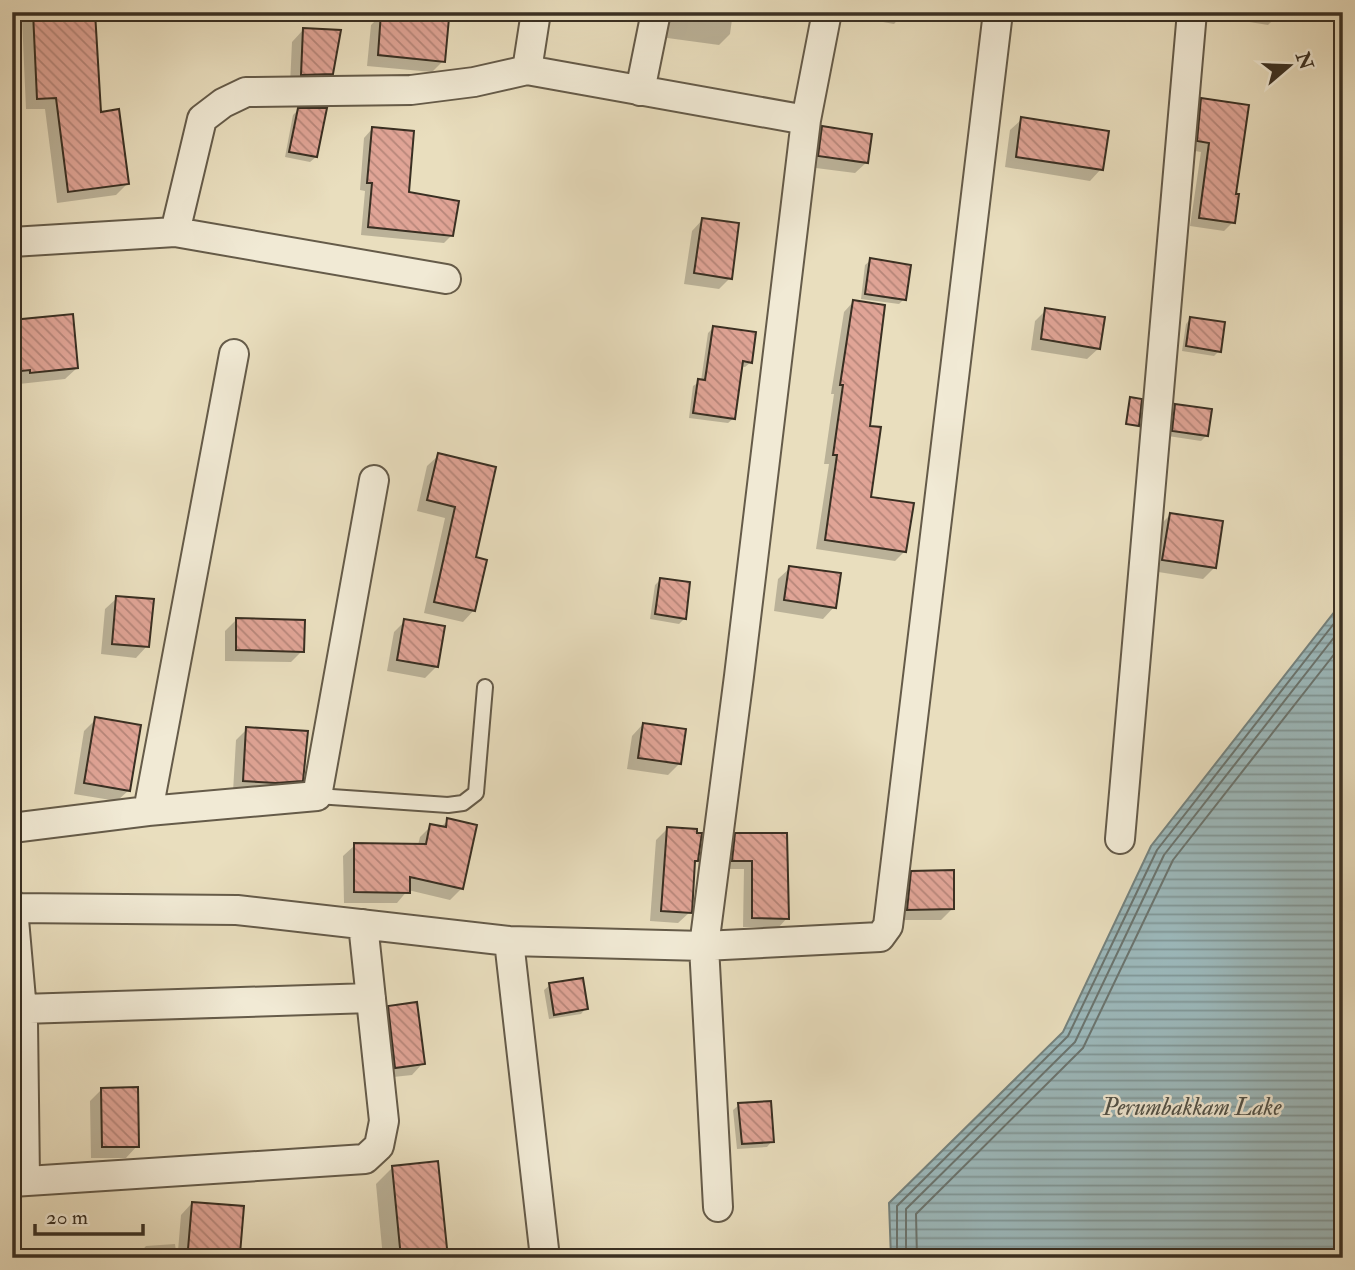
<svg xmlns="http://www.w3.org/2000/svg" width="1355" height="1270" viewBox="0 0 1355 1270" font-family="'IM FELL Double Pica',serif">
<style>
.water{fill:url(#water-rules);stroke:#74827e;stroke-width:2}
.shadow{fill:#0003}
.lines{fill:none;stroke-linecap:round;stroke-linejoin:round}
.shore{stroke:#6a746f;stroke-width:2}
.building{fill:url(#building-back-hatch);stroke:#392f22;stroke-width:2}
.service-casing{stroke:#655b49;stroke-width:18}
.minor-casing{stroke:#655b49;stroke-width:32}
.service{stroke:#f1ead5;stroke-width:14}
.minor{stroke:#f1ead5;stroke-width:28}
.labels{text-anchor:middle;stroke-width:5;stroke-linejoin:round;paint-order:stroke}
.water-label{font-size:24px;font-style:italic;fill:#525248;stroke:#f1ead5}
</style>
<defs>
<pattern id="water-rules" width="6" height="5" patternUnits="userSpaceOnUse" patternTransform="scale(1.75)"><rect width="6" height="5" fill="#9cb9bc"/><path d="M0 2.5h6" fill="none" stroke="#809798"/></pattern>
<pattern id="building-back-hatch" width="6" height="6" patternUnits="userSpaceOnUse" patternTransform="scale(1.75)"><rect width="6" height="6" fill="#e0a496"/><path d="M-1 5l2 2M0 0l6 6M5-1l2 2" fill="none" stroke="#b7867a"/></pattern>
</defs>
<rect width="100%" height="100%" fill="#e9debe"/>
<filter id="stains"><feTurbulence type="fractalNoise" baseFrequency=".00286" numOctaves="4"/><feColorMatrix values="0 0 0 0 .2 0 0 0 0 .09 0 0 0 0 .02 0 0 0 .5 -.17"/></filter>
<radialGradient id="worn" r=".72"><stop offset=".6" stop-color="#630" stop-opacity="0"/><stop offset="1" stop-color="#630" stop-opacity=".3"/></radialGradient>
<path class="water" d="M 1343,601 L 1343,1258 L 891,1258 L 889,1203 L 1063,1032 L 1151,846 Z"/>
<path class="shadow" d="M 28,12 L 94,12 L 99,113 L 127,184 L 116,195 L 57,203 L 45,109 L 26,109 L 22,19 Z
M 659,12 L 733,12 L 730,34 L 719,45 L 660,37 Z
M 828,12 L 905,12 L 894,24 Z
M 1232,12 L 1274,12 L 1273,20 L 1268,25 L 1231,19 Z
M 382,14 L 443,61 L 432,72 L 367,66 L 371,25 Z
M 303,30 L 331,73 L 320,85 L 290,85 L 292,42 Z
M 1202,99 L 1234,195 L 1233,222 L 1224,231 L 1190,226 L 1201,152 L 1189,150 L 1193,109 Z
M 298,110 L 316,157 L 310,162 L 285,157 L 293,115 Z
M 1022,119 L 1101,169 L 1090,181 L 1005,167 L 1010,130 Z
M 823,128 L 867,162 L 855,173 L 808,167 L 811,139 Z
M 372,129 L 407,194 L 452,235 L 444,243 L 361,235 L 365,191 L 360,190 L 364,138 Z
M 703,219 L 730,278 L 719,289 L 684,284 L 692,231 Z
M 871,260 L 904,299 L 899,304 L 861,299 L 865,265 Z
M 853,302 L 868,427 L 870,498 L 905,551 L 895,561 L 816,549 L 829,464 L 824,464 L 834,394 L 831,394 L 844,312 Z
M 1046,310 L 1099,348 L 1087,359 L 1031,350 L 1035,321 Z
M 1191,318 L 1219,351 L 1214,356 L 1182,351 L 1186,324 Z
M 12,322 L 77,368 L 65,379 L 19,384 L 19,380 L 12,381 Z
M 713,328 L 751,362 L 745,367 L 740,366 L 734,418 L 728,423 L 689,418 L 693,386 L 701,381 L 708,333 Z
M 1175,406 L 1206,436 L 1201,441 L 1168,436 L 1170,411 Z
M 439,455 L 474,559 L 474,610 L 463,622 L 424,613 L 445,518 L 417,511 L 427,466 Z
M 1170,515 L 1215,567 L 1203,579 L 1152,571 L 1159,526 Z
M 790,568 L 834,607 L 823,619 L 774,611 L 778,579 Z
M 660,580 L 684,619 L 679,624 L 650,619 L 655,585 Z
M 117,598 L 147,646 L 136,658 L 101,654 L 105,609 Z
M 237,619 L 302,651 L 291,662 L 225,661 L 225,631 Z
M 405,621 L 436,667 L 425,678 L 387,671 L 394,632 Z
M 96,719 L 129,790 L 117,801 L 74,794 L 84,731 Z
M 643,724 L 680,763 L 668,775 L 627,769 L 632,736 Z
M 247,729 L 301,780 L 290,791 L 233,792 L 236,740 Z
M 448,820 L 462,888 L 450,900 L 408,890 L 397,903 L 344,903 L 343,856 L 355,845 L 418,845 L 420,837 L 431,826 L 440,828 Z
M 667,829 L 697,860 L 693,863 L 690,912 L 678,923 L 650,921 L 656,840 Z
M 736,835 L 787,918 L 779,927 L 743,927 L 744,869 L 724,869 L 727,844 Z
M 912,872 L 953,908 L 941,920 L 897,920 L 901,884 Z
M 550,985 L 586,1008 L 581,1014 L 549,1019 L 544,990 Z
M 389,1008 L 423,1063 L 412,1075 L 384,1078 L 378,1019 Z
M 102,1089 L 137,1146 L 126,1158 L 91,1158 L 90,1101 Z
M 739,1105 L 772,1141 L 767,1147 L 737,1149 L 733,1110 Z
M 393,1167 L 446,1258 L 383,1258 L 376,1184 Z
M 192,1203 L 238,1254 L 234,1258 L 135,1258 L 146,1246 L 175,1244 L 176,1251 L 178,1251 L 181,1215 Z"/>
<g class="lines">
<path class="shore" d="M 897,1258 L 897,1206 L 1068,1036 L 1157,850 L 1343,612
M 906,1258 L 906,1209 L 1075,1042 L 1164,855 L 1343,626
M 917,1258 L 916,1214 L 1083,1048 L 1173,860 L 1343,643"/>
</g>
<path class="building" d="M 33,12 L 95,12 L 101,112 L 119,109 L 129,184 L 68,192 L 56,98 L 37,99 Z
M 381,12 L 449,18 L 445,62 L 378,55 Z
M 303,28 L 341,30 L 333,74 L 301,75 Z
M 1201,98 L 1249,105 L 1236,194 L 1239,194 L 1235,223 L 1199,218 L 1209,143 L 1197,141 Z
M 298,108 L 327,108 L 317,157 L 289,152 Z
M 1021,117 L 1109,131 L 1103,170 L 1016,157 Z
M 822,126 L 872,134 L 868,163 L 818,156 Z
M 372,127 L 414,131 L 409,192 L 459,201 L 453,236 L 368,227 L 372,183 L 367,183 Z
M 702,218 L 739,223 L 732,279 L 694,273 Z
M 870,258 L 911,265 L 906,300 L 865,294 Z
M 853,300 L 885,305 L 870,426 L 881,427 L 871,497 L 914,503 L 906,552 L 825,540 L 837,455 L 833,455 L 843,385 L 840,385 Z
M 1045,308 L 1105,317 L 1100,349 L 1041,339 Z
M 73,314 L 78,368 L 30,373 L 30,370 L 12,372 L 12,320 Z
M 1190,317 L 1225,322 L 1221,352 L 1186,346 Z
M 713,326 L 756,332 L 752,363 L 743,361 L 735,419 L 693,413 L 698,379 L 705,380 Z
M 1130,397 L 1142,399 L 1139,426 L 1126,424 Z
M 1175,404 L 1212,409 L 1208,436 L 1172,431 Z
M 438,453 L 496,467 L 476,557 L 487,560 L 475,611 L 434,602 L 455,507 L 427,500 Z
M 1170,513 L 1223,521 L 1216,568 L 1162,560 Z
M 789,566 L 841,573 L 836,608 L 784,600 Z
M 660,578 L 690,582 L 686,619 L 655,614 Z
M 116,596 L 154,599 L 149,647 L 112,644 Z
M 236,618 L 305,620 L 304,652 L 236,650 Z
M 404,619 L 445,626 L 438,667 L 397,660 Z
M 95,717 L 141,725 L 130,791 L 84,783 Z
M 643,723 L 686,729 L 681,764 L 638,758 Z
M 246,727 L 308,731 L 303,781 L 276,783 L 243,781 Z
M 447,818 L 477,825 L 463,889 L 410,877 L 410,893 L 354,892 L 354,843 L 426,844 L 430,824 L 446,827 Z
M 667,827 L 697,829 L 697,833 L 702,833 L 698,861 L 695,861 L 692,913 L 661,911 Z
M 735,833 L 787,833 L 789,919 L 752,918 L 752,861 L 732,861 Z
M 954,870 L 954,909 L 907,910 L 911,871 Z
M 583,978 L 588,1009 L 554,1015 L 549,983 Z
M 417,1002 L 425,1064 L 395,1068 L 388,1006 Z
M 138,1087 L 139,1147 L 102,1147 L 101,1088 Z
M 771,1101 L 774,1142 L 742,1144 L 738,1103 Z
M 438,1161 L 448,1258 L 401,1258 L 392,1166 Z
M 192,1202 L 244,1206 L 240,1254 L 188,1249 Z"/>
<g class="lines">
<g class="service-casing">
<path id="service" d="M 317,796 L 448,805 L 463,803 L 476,793 L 485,687"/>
</g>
<g class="minor-casing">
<path id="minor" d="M 527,70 L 536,12
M 640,91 L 656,12
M 175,232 L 446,279
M 12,242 L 175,232 L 202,119 L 223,103 L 246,92 L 411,90 L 474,82 L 527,70 L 806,120
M 148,811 L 234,354
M 12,828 L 148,811 L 317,796 L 374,480
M 1120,839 L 1192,12
M 12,904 L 13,908 L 237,910 L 509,941 L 704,946 L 880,937 L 888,926 L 998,12
M 13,908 L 23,1022 L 25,1180
M 509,941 L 545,1258
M 22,1009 L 371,998
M 12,1182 L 365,1159 L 379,1146 L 384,1121 L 363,924
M 718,1207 L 704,946 L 739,676 L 806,120 L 827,12"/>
</g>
<use href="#service" class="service"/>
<use href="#minor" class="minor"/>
</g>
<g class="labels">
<g class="water-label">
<text x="1192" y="1115">Perumbakkam Lake</text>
</g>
</g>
<rect width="1355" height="1270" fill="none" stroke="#e9debe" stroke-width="42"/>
<rect x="14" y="14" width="1327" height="1242" fill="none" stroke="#392f22" stroke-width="3.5"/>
<rect x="21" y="21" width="1313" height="1228" fill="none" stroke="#392f22" stroke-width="2"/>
<g transform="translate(1289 66) rotate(71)" stroke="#f1ead5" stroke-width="5" paint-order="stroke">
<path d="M0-5L12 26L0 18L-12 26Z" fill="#392f22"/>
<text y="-10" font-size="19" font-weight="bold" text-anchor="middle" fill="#392f22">N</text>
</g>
<path d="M35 1224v10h108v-10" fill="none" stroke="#392f22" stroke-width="3.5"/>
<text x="46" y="1224" font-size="21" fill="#392f22" stroke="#f1ead5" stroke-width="5" paint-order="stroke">20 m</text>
<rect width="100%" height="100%" filter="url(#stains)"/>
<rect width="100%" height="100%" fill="url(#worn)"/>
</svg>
